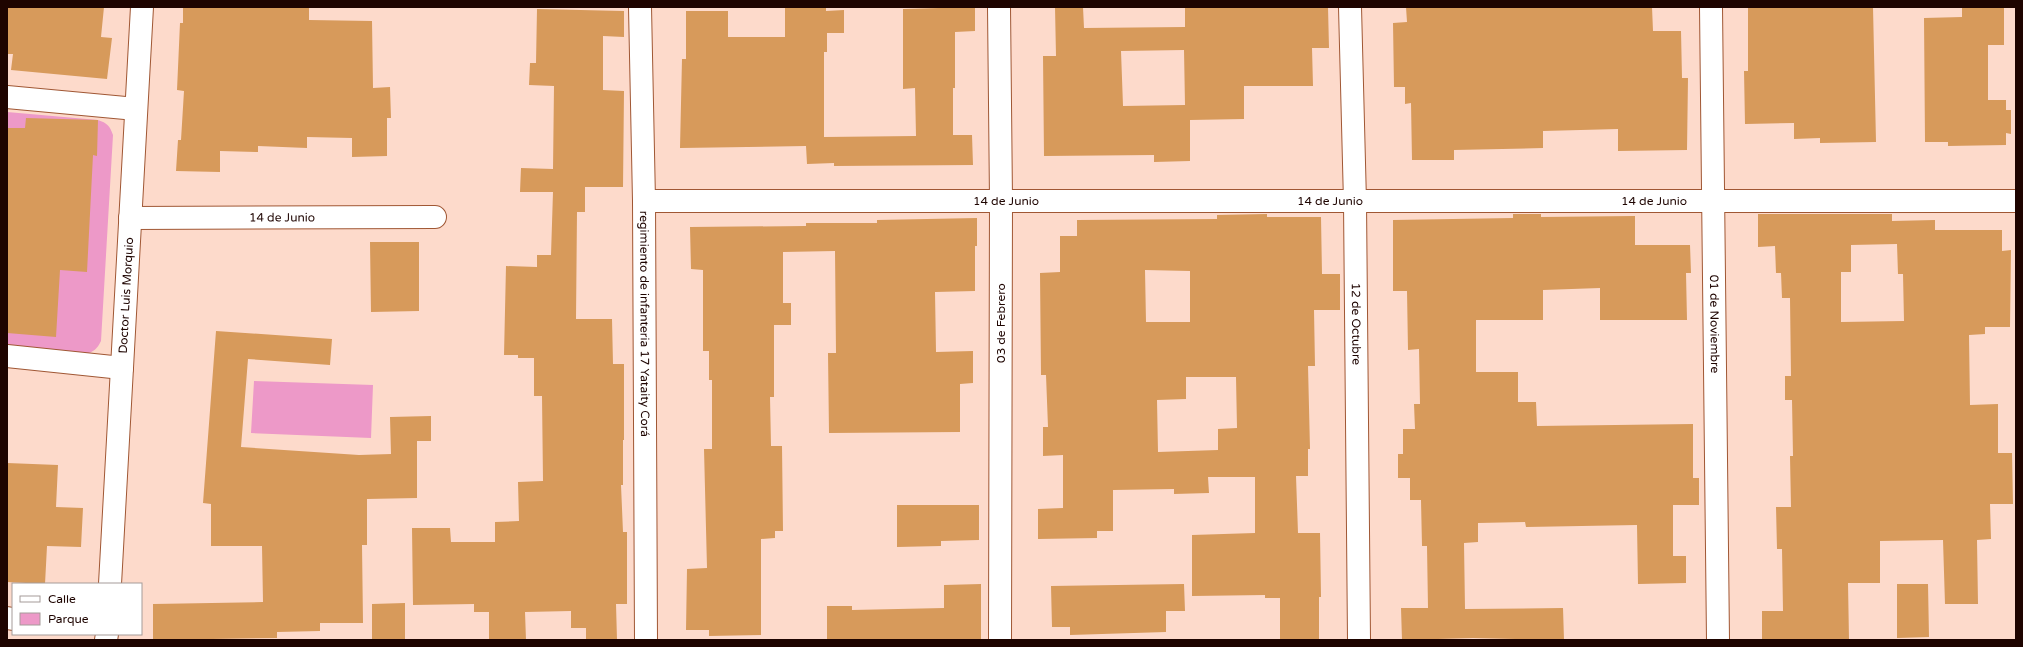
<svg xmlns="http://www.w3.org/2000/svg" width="2023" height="647" viewBox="0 0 2023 647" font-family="'Varela Round',sans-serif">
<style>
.green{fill:#ed99c8}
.building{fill:#d79a5b;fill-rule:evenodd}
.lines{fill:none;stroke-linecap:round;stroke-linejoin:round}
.minor-casing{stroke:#a05734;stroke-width:24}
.minor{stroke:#fff;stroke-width:22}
.labels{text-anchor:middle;stroke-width:3.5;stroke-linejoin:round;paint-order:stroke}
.street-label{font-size:12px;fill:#1e0400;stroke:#fff}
</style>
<rect width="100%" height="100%" fill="#fddacb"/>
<path class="green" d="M 7,112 L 98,120 C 107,123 110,126 113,135 L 101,341 C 97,349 94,352 85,354 L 7,346 Z
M 254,381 L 373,385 L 371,438 L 251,433 Z"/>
<path class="building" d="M 7,7 L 104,7 L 101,37 L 112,38 L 107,79 L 11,70 L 13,54 L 7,54 Z
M 183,7 L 309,7 L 309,20 L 372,21 L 373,88 L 390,87 L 391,118 L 387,118 L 387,156 L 352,157 L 352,138 L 307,137 L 307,148 L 258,146 L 258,152 L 220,151 L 220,172 L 176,171 L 178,140 L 181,140 L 184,91 L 177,90 L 180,23 L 183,23 Z
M 975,7 L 975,31 L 955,32 L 955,88 L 953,88 L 953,135 L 972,135 L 973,165 L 834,166 L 834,163 L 807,164 L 806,146 L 680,148 L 682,59 L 686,59 L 686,11 L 728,11 L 728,37 L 785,37 L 785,8 L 826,8 L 826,11 L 844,10 L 844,33 L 827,33 L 827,52 L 824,52 L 824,137 L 916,136 L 915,88 L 903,89 L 903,9 Z
M 1055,7 L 1083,7 L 1084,28 L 1185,27 L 1185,7 L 1328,7 L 1329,48 L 1312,48 L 1313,86 L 1244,86 L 1244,119 L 1190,120 L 1190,161 L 1154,162 L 1154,155 L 1044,156 L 1043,56 L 1056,56 ZM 1184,50 L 1185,105 L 1123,106 L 1121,51 Z
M 1406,7 L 1652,7 L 1653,31 L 1681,31 L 1682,78 L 1688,78 L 1687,150 L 1618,151 L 1618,129 L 1543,131 L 1543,148 L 1454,150 L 1454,160 L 1412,160 L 1411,103 L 1405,104 L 1405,87 L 1394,87 L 1393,23 L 1407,22 Z
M 1748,7 L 1873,7 L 1876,142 L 1820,143 L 1820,138 L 1794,139 L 1794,123 L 1745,124 L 1744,71 L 1748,71 Z
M 1962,7 L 2004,7 L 2004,45 L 1988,45 L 1988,100 L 2006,100 L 2006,110 L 2011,110 L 2011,134 L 2006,133 L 2006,145 L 1948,146 L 1948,142 L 1925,142 L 1924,18 L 1962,17 Z
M 537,9 L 624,11 L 624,37 L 603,36 L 603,90 L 624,91 L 623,187 L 585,187 L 585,212 L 577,212 L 576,319 L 612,319 L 613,364 L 624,364 L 624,440 L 623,440 L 623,485 L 621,485 L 623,532 L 627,532 L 627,604 L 616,604 L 617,640 L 586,640 L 586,628 L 571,628 L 571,611 L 525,612 L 526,640 L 489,640 L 489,612 L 474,612 L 474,604 L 413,605 L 412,528 L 450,528 L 451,542 L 495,542 L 495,522 L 519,521 L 518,482 L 543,481 L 542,396 L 534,396 L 534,358 L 518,358 L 518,355 L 504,355 L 506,266 L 537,267 L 537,255 L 551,255 L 553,192 L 520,192 L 521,168 L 553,169 L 554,86 L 529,85 L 530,63 L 536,63 Z
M 26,118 L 98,120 L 97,156 L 93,155 L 87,272 L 60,270 L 56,337 L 7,333 L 7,128 L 25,128 Z
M 1267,214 L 1267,217 L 1321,217 L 1322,274 L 1340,274 L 1340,310 L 1314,310 L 1315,366 L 1308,366 L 1310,449 L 1308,449 L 1308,476 L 1296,476 L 1298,533 L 1320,533 L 1321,597 L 1319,597 L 1319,640 L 1280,640 L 1280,598 L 1265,598 L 1265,595 L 1192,596 L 1192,535 L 1255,533 L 1255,477 L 1208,477 L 1209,493 L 1174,494 L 1174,489 L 1113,490 L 1113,531 L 1097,531 L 1097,538 L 1038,539 L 1038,509 L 1063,508 L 1063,455 L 1043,456 L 1043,427 L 1048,427 L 1046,375 L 1041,375 L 1040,273 L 1060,272 L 1060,236 L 1077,236 L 1077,220 L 1217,219 L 1217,215 ZM 1145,270 L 1190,271 L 1190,322 L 1146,322 ZM 1186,377 L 1236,377 L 1237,428 L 1218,429 L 1218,450 L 1158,452 L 1157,400 L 1186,399 Z
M 1513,214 L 1541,214 L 1541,217 L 1635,216 L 1635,245 L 1690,245 L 1691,273 L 1686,273 L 1687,320 L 1600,320 L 1600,288 L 1543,290 L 1543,320 L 1476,320 L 1476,372 L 1518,372 L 1518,402 L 1536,402 L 1537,426 L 1693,424 L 1693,478 L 1699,478 L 1699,505 L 1673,505 L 1673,556 L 1686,556 L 1686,583 L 1638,584 L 1637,525 L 1526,527 L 1525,522 L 1478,523 L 1478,542 L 1464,543 L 1465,609 L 1563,608 L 1564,640 L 1473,638 L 1402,640 L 1401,608 L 1428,608 L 1427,546 L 1422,546 L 1421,500 L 1410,500 L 1410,478 L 1398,478 L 1398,454 L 1403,454 L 1403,429 L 1415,429 L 1414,404 L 1420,404 L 1419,349 L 1408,350 L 1407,291 L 1393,291 L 1393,220 L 1513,218 Z
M 1758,214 L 1892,214 L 1892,221 L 1935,220 L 1935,230 L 2002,230 L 2002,251 L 2011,250 L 2010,327 L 1985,327 L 1985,334 L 1969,335 L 1970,405 L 1998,404 L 1998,453 L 2012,453 L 2013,504 L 1990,504 L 1991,539 L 1977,540 L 1978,604 L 1945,604 L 1943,540 L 1880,541 L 1880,583 L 1848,583 L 1849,640 L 1762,640 L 1762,611 L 1783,611 L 1782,549 L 1777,549 L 1776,507 L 1791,507 L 1790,456 L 1793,456 L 1792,400 L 1785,400 L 1785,376 L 1791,376 L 1790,298 L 1782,298 L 1781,273 L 1776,273 L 1775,246 L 1758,247 ZM 1897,244 L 1898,274 L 1903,274 L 1904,321 L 1841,322 L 1841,272 L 1851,272 L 1851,245 Z
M 977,218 L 977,246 L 975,246 L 975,291 L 935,292 L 936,352 L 973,351 L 973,383 L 960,384 L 960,432 L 829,433 L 828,353 L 836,353 L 835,251 L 783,252 L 783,303 L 791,303 L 791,325 L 774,325 L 774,397 L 770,397 L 771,446 L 782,446 L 783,531 L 775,531 L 775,538 L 761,539 L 761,635 L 709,636 L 709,630 L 686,630 L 687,569 L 707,568 L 704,449 L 712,449 L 712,380 L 709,380 L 709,351 L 703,351 L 703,270 L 691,269 L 690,227 L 806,226 L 806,223 L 877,223 L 877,220 Z
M 370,242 L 419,242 L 419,311 L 371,312 Z
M 216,331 L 332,339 L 330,365 L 248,359 L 241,447 L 359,455 L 391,454 L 390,417 L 431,416 L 431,441 L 417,441 L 417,498 L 367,499 L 367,545 L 362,545 L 363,623 L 320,623 L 320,631 L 277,632 L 277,638 L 153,640 L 153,604 L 263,602 L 262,546 L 211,546 L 211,504 L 203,503 Z
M 7,463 L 58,465 L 56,507 L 83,508 L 81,547 L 47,546 L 45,584 L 7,582 Z
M 897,505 L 979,505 L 979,540 L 941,541 L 941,546 L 897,547 Z
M 981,584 L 981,640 L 827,639 L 827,606 L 852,606 L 852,610 L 944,608 L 944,585 Z
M 1184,584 L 1185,611 L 1166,611 L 1166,632 L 1070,635 L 1070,627 L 1052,627 L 1051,586 Z
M 1897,584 L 1928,584 L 1929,637 L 1897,638 Z
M 405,603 L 405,640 L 372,640 L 372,604 Z"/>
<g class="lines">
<g class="minor-casing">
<g id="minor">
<path id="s1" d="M 640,7 L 644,201 L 646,640"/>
<path d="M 999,7 L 1001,200 L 1000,640"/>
<path id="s2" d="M 1350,7 L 1355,202 L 1359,640"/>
<path id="s3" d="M 1711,7 L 1718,640"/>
<path d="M 7,97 L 136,109"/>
<path id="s4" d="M 644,201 L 2016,201"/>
<path id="s5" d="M 130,218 L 435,217"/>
<path d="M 7,356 L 122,368"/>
<path id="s6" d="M 110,584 L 142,7"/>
<path d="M 7,618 L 13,619"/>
<path d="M 106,640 L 107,634"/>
</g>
</g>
<use href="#minor" class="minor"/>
</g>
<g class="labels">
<g class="street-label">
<text dy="4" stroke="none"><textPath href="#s4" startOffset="362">14 de Junio</textPath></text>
<text dy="4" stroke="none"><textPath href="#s4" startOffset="1010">14 de Junio</textPath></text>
<text dy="4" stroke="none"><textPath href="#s4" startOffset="686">14 de Junio</textPath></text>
<text dy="4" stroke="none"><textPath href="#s5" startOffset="152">14 de Junio</textPath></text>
<text dy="4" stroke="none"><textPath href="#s6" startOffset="289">Doctor Luis Morquio</textPath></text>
<text dy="4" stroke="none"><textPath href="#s1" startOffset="317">regimiento de infanteria 17 Yataity Corá</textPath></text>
<text transform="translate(1001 323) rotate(-90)" y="4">03 de Febrero</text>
<text dy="4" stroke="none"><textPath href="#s2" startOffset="317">12 de Octubre</textPath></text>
<text dy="4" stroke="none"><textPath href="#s3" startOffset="317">01 de Noviembre</textPath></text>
</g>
</g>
<rect width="2023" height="647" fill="none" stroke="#1e0400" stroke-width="16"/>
<rect x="12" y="583" width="130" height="52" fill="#ffffff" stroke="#a59b99"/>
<rect x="20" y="596" width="20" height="6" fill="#ffffff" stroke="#a59b99"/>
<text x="48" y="603" font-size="12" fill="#1e0400">Calle</text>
<rect x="20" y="613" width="20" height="12" fill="#ed99c8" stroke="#a59b99"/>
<text x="48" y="623" font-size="12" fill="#1e0400">Parque</text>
</svg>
